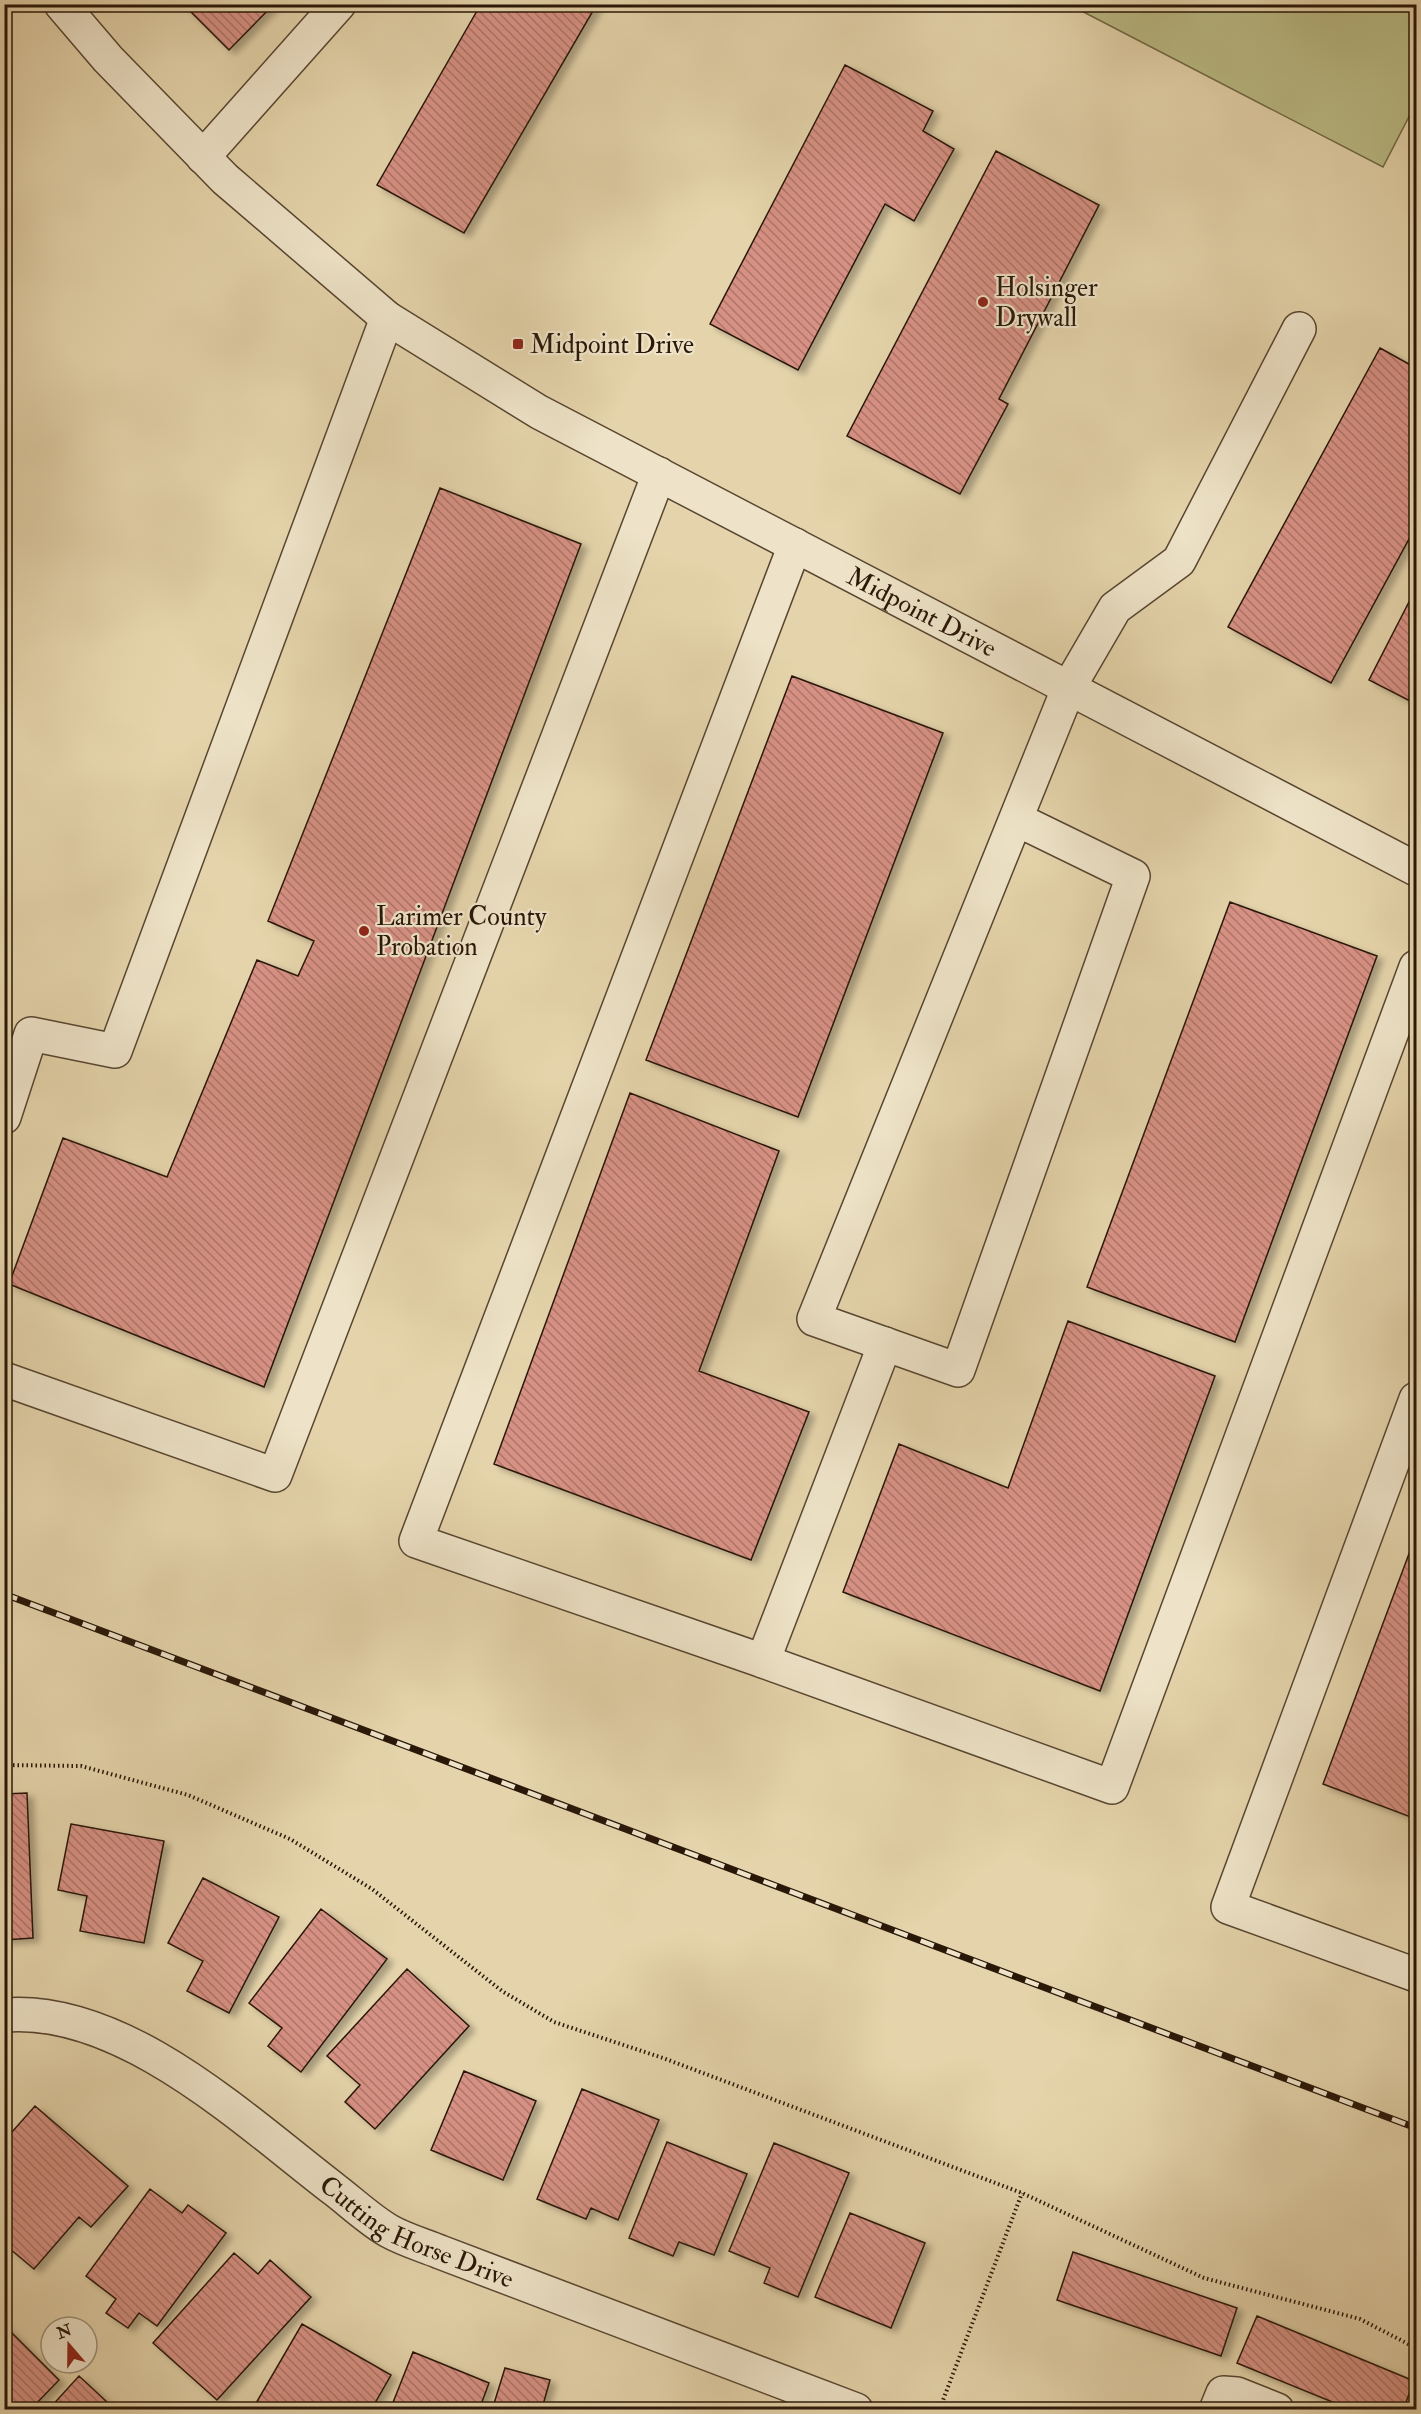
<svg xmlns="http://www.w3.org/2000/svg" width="1421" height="2414" viewBox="0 0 1421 2414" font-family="'IM FELL Double Pica',serif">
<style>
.green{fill:#babb85;stroke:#726946;stroke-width:1.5}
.building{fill:url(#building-back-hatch);stroke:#291708;stroke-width:1.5;filter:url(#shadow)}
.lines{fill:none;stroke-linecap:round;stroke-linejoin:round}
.minor-casing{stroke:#584631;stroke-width:36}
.path{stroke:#291708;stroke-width:4;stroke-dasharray:1.5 3;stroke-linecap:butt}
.minor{stroke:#eee3c8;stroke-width:33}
.rail-casing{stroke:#291708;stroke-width:7}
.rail{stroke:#eee3c8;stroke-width:4.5;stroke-dasharray:14;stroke-linecap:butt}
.poi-dot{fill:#8f2418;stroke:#eee3c8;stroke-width:2}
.labels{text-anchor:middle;stroke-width:4.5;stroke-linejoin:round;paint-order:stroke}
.poi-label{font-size:26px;fill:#291708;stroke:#eee3c8;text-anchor:start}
.street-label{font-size:26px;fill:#291708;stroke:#eee3c8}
</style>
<defs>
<pattern id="building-back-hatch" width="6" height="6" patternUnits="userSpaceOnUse" patternTransform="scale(1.5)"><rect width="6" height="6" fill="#d79184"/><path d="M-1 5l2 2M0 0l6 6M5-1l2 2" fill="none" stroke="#ae756a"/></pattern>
<filter id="shadow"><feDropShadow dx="6" dy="4" stdDeviation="3" flood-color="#0004"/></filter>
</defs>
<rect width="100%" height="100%" fill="#e5d4ab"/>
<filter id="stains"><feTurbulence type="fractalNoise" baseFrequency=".00333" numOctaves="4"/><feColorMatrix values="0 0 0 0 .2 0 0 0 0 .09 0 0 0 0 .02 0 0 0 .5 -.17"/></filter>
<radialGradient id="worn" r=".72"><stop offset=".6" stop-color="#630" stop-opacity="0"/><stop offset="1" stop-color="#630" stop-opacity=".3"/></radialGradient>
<path class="green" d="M 1070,5 L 1416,5 L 1416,103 L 1383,167 Z"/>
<path class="building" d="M 183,4 L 274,4 L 229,50 Z
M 481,4 L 597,4 L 464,233 L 377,185 Z
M 845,65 L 933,111 L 923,131 L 954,149 L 914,221 L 885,204 L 798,370 L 710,324 Z
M 996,151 L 1099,205 L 999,399 L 1008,404 L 960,494 L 847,436 Z
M 1380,348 L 1416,368 L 1416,526 L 1331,683 L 1228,627 Z
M 440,488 L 581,544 L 264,1387 L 9,1284 L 63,1138 L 167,1177 L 257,960 L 298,976 L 314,941 L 268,921 Z
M 1411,598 L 1416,601 L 1416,704 L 1369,680 Z
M 792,676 L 943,733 L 798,1117 L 646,1060 Z
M 1230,902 L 1377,956 L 1235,1342 L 1087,1287 Z
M 630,1093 L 779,1151 L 699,1371 L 809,1412 L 751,1560 L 494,1464 Z
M 1068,1321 L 1215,1376 L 1100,1691 L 843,1592 L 899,1444 L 1008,1488 Z
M 1416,1535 L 1416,1819 L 1323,1784 Z
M 27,1793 L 33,1938 L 4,1940 L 4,1794 Z
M 71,1824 L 164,1841 L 144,1943 L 80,1931 L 87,1896 L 58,1890 Z
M 203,1878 L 279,1917 L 229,2013 L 187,1991 L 203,1961 L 168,1943 Z
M 321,1909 L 387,1959 L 301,2072 L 268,2046 L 282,2028 L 249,2003 Z
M 407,1969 L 469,2026 L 375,2129 L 345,2102 L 360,2085 L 327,2056 Z
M 464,2071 L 536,2101 L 503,2180 L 431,2150 Z
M 582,2089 L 659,2120 L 618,2220 L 591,2208 L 586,2219 L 537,2199 Z
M 35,2106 L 128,2186 L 91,2227 L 79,2217 L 34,2269 L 4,2244 L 4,2141 Z
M 667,2142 L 747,2174 L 714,2255 L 679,2242 L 673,2256 L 629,2238 Z
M 774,2143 L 849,2173 L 798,2297 L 764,2283 L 770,2268 L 729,2251 Z
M 150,2189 L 182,2213 L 188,2205 L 226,2233 L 157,2326 L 139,2313 L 128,2328 L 106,2313 L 116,2299 L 86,2276 Z
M 850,2213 L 925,2243 L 891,2328 L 815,2297 Z
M 1073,2252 L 1237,2308 L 1221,2356 L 1057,2300 Z
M 234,2253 L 258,2274 L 270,2260 L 311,2297 L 217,2400 L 153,2343 Z
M 1257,2316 L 1414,2381 L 1403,2410 L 1352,2410 L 1237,2363 Z
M 302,2324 L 391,2375 L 371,2410 L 252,2410 Z
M 4,2325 L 59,2380 L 30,2410 L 4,2410 Z
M 413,2352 L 489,2383 L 479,2410 L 390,2410 Z
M 505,2368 L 550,2380 L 543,2405 L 560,2410 L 492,2410 Z
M 79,2376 L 107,2402 L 100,2410 L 48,2410 Z"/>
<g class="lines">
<g class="minor-casing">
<g id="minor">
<path id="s1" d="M 61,4 L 108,59 L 225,179 L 387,318 L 539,412 L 1416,869"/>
<path d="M 203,157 L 339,4"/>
<path d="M 795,545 L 416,1541 L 763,1661 L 1112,1787 L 1416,967"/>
<path d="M 1016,819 L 1133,876 L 958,1370 L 814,1319 L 1069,687 L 1115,608 L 1179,561 L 1299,329"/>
<path d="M 4,1117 L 31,1034 L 115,1051 L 387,318"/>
<path d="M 4,1379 L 275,1475 L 659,474"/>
<path d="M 1416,1399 L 1228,1907 L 1416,1975"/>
<path d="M 763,1661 L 885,1344"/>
<path id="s2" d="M 4,2015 C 124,2005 246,2122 335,2190 C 352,2203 370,2220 389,2231 C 405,2240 423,2245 440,2252 L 856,2410"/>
<path d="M 1216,2410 L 1223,2393 L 1237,2394 L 1277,2410"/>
</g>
</g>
<path class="path" d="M 4,1765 L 81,1766 L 188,1795 L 290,1839 L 372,1889 L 502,1991 L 554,2022 L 663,2058 L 1022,2193 L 1204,2278 L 1360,2319 L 1416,2348
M 940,2408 L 1022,2193"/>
<use href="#minor" class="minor"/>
<g class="rail-casing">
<path id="rail" d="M 4,1594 L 1416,2128"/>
</g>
<use href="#rail" class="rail"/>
</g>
<g class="poi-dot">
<circle cx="983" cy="302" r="6"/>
<rect x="512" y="338" width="12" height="12" rx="3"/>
<circle cx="364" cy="931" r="6"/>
</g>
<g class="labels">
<g class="poi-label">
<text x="995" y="296">Holsinger<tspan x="995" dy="30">Drywall</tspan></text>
<text x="530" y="353">Midpoint Drive</text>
<text x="376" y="925">Larimer County<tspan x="376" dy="30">Probation</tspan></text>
</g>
<g class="street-label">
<text dy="9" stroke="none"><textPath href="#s1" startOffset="1064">Midpoint Drive</textPath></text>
<text dy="9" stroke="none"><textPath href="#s2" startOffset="476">Cutting Horse Drive</textPath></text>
</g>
</g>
<rect width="1421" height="2414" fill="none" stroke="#e5d4ab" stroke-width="24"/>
<rect x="6" y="6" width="1409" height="2402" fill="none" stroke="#291708" stroke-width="3"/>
<rect x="12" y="12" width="1397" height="2390" fill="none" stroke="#291708" stroke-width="1.5"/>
<g transform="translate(69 2345) rotate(340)"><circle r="28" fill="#eee3c8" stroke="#9f917b" stroke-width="1.5"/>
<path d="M0-4.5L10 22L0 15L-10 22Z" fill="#8f2418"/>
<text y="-9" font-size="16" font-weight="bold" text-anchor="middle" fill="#291708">N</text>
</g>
<rect width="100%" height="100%" filter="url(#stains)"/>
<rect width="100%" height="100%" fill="url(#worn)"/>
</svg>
